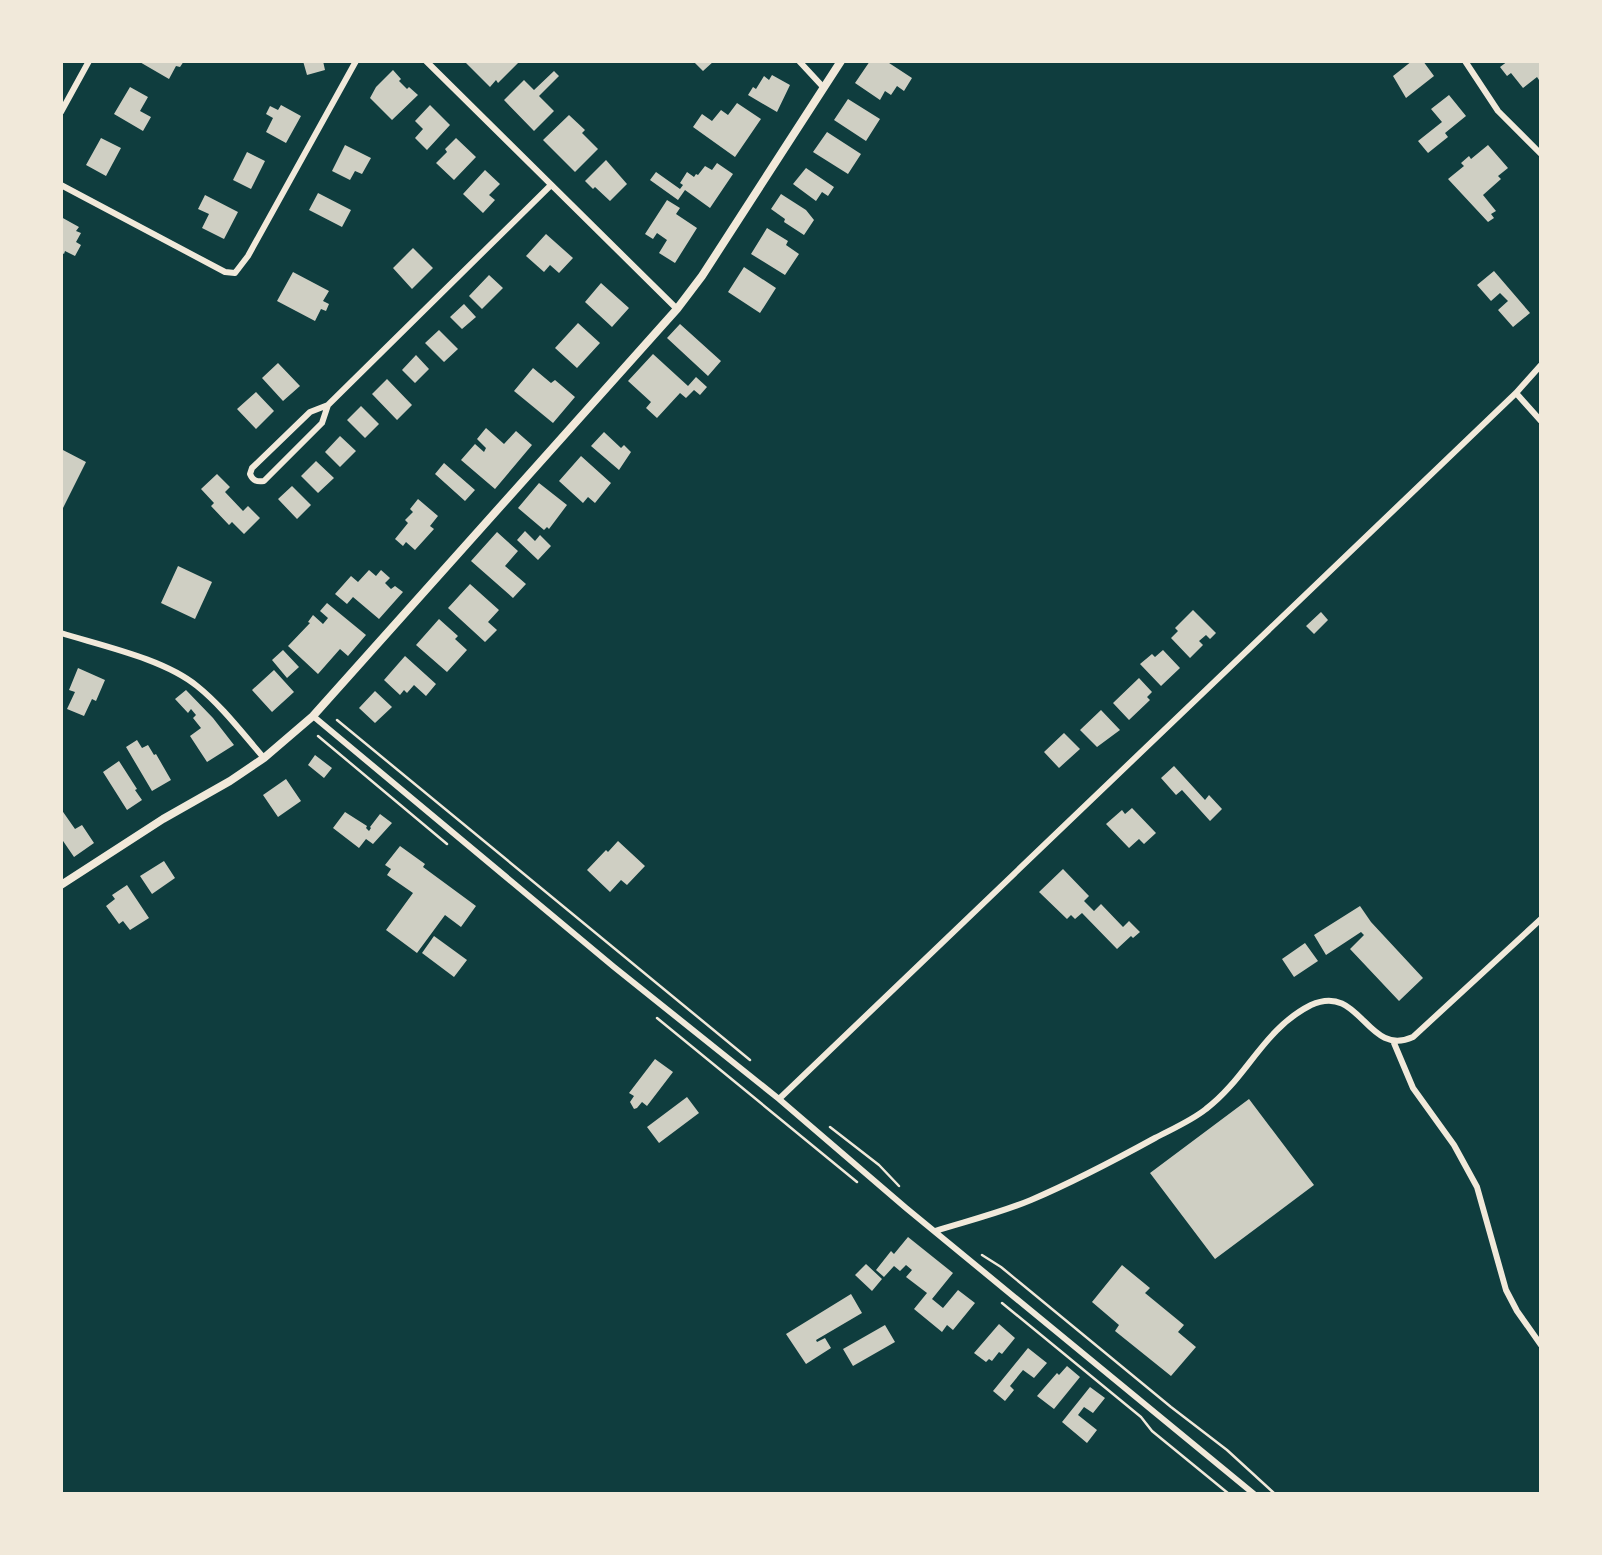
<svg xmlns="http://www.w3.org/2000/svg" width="1602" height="1555" viewBox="0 0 1602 1555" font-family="Manrope,sans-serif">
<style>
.building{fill:#cfcfc3}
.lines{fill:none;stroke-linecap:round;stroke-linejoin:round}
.path{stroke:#f1e9da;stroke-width:2.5}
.minor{stroke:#f1e9da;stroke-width:6}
.tertiary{stroke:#f1e9da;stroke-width:8}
</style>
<rect width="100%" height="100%" fill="#0f3d3e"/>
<path class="building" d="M 138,61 L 184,61 L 180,67 L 176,66 L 169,79 Z
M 303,61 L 323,61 L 325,70 L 307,75 Z
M 464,61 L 520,61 L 498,83 L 496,80 L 490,87 Z
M 693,61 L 714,61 L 703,71 Z
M 870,61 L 886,61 L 912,78 L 904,91 L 897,86 L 891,95 L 885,91 L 880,100 L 855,83 Z
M 1412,61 L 1423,61 L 1434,76 L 1406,98 L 1393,76 Z
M 1508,61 L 1539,61 L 1541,83 L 1537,77 L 1523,88 L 1511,73 L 1507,76 L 1500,67 Z
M 393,70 L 401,79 L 399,81 L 407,89 L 409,87 L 418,95 L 392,120 L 370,98 L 376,87 Z
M 554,71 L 559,76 L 539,96 L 554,111 L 534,131 L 504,100 L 524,80 L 534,90 Z
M 772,75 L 790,85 L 777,112 L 748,95 L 753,87 L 756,89 L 764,76 L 769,80 Z
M 130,87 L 148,97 L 140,111 L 151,117 L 143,131 L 114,114 Z
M 1449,95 L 1466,116 L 1445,133 L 1448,137 L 1428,153 L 1418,141 L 1442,122 L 1431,109 Z
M 848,99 L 880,119 L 866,141 L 834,120 Z
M 737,103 L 761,119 L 735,157 L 693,127 L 702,114 L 712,121 L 721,110 L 728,115 Z
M 281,105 L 301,116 L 286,143 L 266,132 L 273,118 L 266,114 L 270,106 L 278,110 Z
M 430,105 L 450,125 L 427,150 L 415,138 L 423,129 L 415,121 Z
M 569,115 L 585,130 L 582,133 L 598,149 L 575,172 L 543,140 Z
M 827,132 L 861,154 L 848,174 L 813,152 Z
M 101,138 L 121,148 L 106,176 L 86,165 Z
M 456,138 L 476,157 L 454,180 L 436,163 L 447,152 L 445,149 Z
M 345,145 L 371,158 L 362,174 L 355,171 L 350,180 L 332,171 Z
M 1488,145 L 1508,168 L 1498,176 L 1501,179 L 1483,195 L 1496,211 L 1491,214 L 1494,218 L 1488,222 L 1448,179 L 1464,166 L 1461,163 L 1469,156 L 1471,159 Z
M 247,152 L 265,161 L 251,189 L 233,180 Z
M 606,160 L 627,184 L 610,201 L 595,187 L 593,189 L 585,181 Z
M 717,163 L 733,174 L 710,208 L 685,190 L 678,200 L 650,180 L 656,172 L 680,189 L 683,185 L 680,183 L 687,172 L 694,177 L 696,174 L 698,175 L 705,166 L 712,170 Z
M 806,168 L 834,187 L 828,196 L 822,192 L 816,201 L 793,184 Z
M 485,170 L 500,184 L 489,195 L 495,200 L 483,213 L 463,194 Z
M 318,193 L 351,210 L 342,227 L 309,210 Z
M 781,194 L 806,210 L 814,220 L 804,235 L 784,222 L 785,219 L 771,209 Z
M 205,195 L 238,212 L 224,239 L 202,228 L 209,214 L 198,209 Z
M 667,200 L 680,208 L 676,214 L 697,228 L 675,263 L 659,253 L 667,240 L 657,233 L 653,239 L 645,234 Z
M 61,217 L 79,227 L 76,231 L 81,233 L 76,242 L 81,245 L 75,256 L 65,251 L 64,254 L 61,252 Z
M 767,228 L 788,241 L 786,245 L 799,254 L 785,275 L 751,254 Z
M 546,234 L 573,258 L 559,273 L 550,265 L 544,272 L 526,256 Z
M 413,248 L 433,268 L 412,289 L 393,268 Z
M 744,267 L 776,288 L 760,313 L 728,292 Z
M 1494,271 L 1530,313 L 1513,327 L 1498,310 L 1508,301 L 1500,293 L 1491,301 L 1477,285 Z
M 293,272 L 329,291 L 323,301 L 329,304 L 326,311 L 321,309 L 315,321 L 277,301 Z
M 489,275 L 503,288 L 482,309 L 469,296 Z
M 601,283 L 629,308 L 612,327 L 585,302 Z
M 464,304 L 476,317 L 462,329 L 450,317 Z
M 578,323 L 600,343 L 577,368 L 555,348 Z
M 680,324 L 721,361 L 708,376 L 667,338 Z
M 439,330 L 458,349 L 444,362 L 425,343 Z
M 653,354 L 688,386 L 696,377 L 707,387 L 700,395 L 694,390 L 686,398 L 680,393 L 657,418 L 646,408 L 651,402 L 628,381 Z
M 416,355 L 429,369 L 415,383 L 402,370 Z
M 278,363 L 300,386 L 283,401 L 262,378 Z
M 533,368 L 551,383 L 555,380 L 575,397 L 553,423 L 514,391 Z
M 387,379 L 412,405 L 397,420 L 372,394 Z
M 256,392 L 274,411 L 256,429 L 237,409 Z
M 361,406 L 379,424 L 365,438 L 347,420 Z
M 486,428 L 504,444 L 516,431 L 532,445 L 495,489 L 461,460 L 475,444 L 484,452 L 486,448 L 477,439 Z
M 604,432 L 621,448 L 624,445 L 631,452 L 619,470 L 591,446 Z
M 340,436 L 356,451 L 340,467 L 325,452 Z
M 61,449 L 86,462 L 61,512 Z
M 581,456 L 611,483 L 595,503 L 588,497 L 583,503 L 559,481 Z
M 316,461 L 334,478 L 318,493 L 301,476 Z
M 444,463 L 475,490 L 465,501 L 435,474 Z
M 217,474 L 230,487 L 225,492 L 243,511 L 248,506 L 260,518 L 244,534 L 232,522 L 229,525 L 211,506 L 214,503 L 201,489 Z
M 539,483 L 567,505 L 549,529 L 547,527 L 544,530 L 518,508 Z
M 292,486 L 311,505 L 297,519 L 278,499 Z
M 418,499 L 438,516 L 430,526 L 434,529 L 415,550 L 406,542 L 403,546 L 395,539 L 408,523 L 405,520 L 413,512 L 410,509 Z
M 525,531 L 535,541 L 540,535 L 551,546 L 538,560 L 517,540 Z
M 497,532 L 518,551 L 505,566 L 526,584 L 513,598 L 471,561 Z
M 178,566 L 212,582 L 195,619 L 161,603 Z
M 369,570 L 376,576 L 381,570 L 390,578 L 385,583 L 391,589 L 395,586 L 403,592 L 379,619 L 353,597 L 347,604 L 335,594 L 351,576 L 358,582 Z
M 470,584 L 499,610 L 488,622 L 497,630 L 485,642 L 448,608 Z
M 327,603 L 366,635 L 348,656 L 340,649 L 318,674 L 288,646 L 310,623 L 308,622 L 313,615 L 323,624 L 328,618 L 320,611 Z
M 1193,610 L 1216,633 L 1210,639 L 1206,635 L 1199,641 L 1203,645 L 1190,658 L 1171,638 L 1178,631 L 1175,628 Z
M 1321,612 L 1328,620 L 1314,634 L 1306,626 Z
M 439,619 L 458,636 L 455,639 L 467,650 L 447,672 L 416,645 Z
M 283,650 L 299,667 L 287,678 L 272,660 Z
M 1163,650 L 1180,668 L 1161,686 L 1140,664 L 1152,654 L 1155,657 Z
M 405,656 L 436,684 L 426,696 L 414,685 L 407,693 L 404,690 L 400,695 L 384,680 Z
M 78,668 L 105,680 L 96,701 L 92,699 L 84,716 L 67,709 L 75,692 L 69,690 Z
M 274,670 L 294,692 L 272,712 L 252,690 Z
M 1139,678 L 1152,692 L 1147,697 L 1150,700 L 1129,720 L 1113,703 Z
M 186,690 L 213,718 L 234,745 L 207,762 L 190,736 L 201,728 L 193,718 L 196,715 L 191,709 L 188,713 L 175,699 Z
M 375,691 L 392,707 L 375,723 L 359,708 Z
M 1101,710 L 1120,730 L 1097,747 L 1080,730 Z
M 1064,733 L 1080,749 L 1059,768 L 1044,752 Z
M 137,740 L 142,748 L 148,745 L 154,755 L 156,754 L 171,780 L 152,791 L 126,747 Z
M 315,755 L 332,768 L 324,778 L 308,765 Z
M 119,761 L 137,789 L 135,790 L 142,800 L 127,810 L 103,772 Z
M 1174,766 L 1205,800 L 1209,795 L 1222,809 L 1210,821 L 1182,790 L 1176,795 L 1161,778 Z
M 286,779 L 301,801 L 278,817 L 263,795 Z
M 1132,808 L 1156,833 L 1144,844 L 1139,839 L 1129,848 L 1106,824 L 1122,810 L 1125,814 Z
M 61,809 L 75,829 L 82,825 L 94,843 L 74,857 L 61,838 Z
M 345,812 L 367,826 L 366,828 L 369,831 L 371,828 L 370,827 L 380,814 L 392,823 L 373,844 L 366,839 L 359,848 L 333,828 Z
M 618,841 L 645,866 L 627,885 L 621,880 L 610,892 L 587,870 L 606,850 L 608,852 Z
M 400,846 L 425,864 L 423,867 L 476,906 L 461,927 L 445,915 L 417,953 L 386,930 L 413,893 L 387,875 L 391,869 L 385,865 Z
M 164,861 L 175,878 L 152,894 L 140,876 Z
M 1063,869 L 1089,896 L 1084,901 L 1094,911 L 1101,904 L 1123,927 L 1129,921 L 1140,932 L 1133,938 L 1131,936 L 1117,949 L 1082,913 L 1075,919 L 1071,915 L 1067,919 L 1039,892 Z
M 127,885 L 149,918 L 130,930 L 123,921 L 119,924 L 106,906 L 115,899 L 112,895 Z
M 1360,906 L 1371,922 L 1423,978 L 1399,1001 L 1350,949 L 1364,935 L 1361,932 L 1326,955 L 1314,935 Z
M 434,936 L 467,960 L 454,977 L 422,953 Z
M 1305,943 L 1318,961 L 1294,977 L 1282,959 Z
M 655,1059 L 673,1072 L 647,1106 L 642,1102 L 637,1108 L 634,1109 L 630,1102 L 634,1096 L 629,1093 Z
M 687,1097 L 699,1113 L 659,1143 L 647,1127 Z
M 1249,1099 L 1314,1185 L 1215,1259 L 1150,1173 Z
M 908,1237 L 953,1273 L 932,1299 L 943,1308 L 958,1290 L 975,1303 L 953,1330 L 947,1325 L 942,1332 L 914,1309 L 927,1293 L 906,1277 L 912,1270 L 906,1265 L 900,1271 L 894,1266 L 884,1277 L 876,1270 L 891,1251 L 894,1254 Z
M 866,1264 L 882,1279 L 872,1291 L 855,1275 Z
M 1122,1265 L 1150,1288 L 1145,1293 L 1184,1325 L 1178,1332 L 1196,1347 L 1171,1376 L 1115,1331 L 1119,1325 L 1092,1302 Z
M 851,1294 L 862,1313 L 816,1340 L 817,1342 L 825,1338 L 831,1348 L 806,1364 L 786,1334 Z
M 999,1324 L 1015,1338 L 1002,1354 L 999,1352 L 992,1361 L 989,1359 L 986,1362 L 974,1353 Z
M 885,1325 L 895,1342 L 853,1366 L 843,1349 Z
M 1028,1348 L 1047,1363 L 1034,1378 L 1023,1370 L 1010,1386 L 1014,1390 L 1005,1401 L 993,1391 Z
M 1067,1366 L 1080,1377 L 1054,1409 L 1037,1396 L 1057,1373 L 1059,1375 Z
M 1090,1387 L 1105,1398 L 1093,1413 L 1084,1407 L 1078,1415 L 1097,1430 L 1087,1443 L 1062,1422 Z"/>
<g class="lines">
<path class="path" d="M 337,720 L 750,1060
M 318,736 L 447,844
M 657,1018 L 857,1182
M 830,1127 L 879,1165 L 899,1186
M 982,1255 L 1001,1267 L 1171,1407 L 1227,1450 L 1275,1494
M 1002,1303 L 1141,1417 L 1152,1431 L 1229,1494"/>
<path class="minor" d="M 426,61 L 677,309
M 799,61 L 824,88
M 1465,61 L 1498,111 L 1541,154
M 61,112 L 89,61
M 61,185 L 225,272 L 235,273 L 248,256 L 356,61
M 1516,393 L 1541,421
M 328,405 L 322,423 L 264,481 C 257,482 253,481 250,474 L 252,468 L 310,412 L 328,405 L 550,186
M 61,633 C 103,646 164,659 197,686 C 222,706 243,734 264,758
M 313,716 L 614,967 L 779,1099 L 906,1208 L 1254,1494
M 1394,1043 L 1413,1088 L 1454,1145 L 1477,1187 L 1506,1290 L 1517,1311 L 1541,1345
M 779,1099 L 1516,393 L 1541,365
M 935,1231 C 967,1221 1000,1213 1031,1200 C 1073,1182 1115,1160 1155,1138 C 1172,1129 1191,1121 1206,1109 C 1247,1078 1263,1029 1311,1005 C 1361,982 1366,1058 1413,1037 L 1541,919"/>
<path class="tertiary" d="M 61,885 L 163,819 L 230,781 L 264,758 L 313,716 L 677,309 L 702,276 L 841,61"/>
</g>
<rect width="1602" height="1555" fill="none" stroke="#f1e9da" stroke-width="126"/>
</svg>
